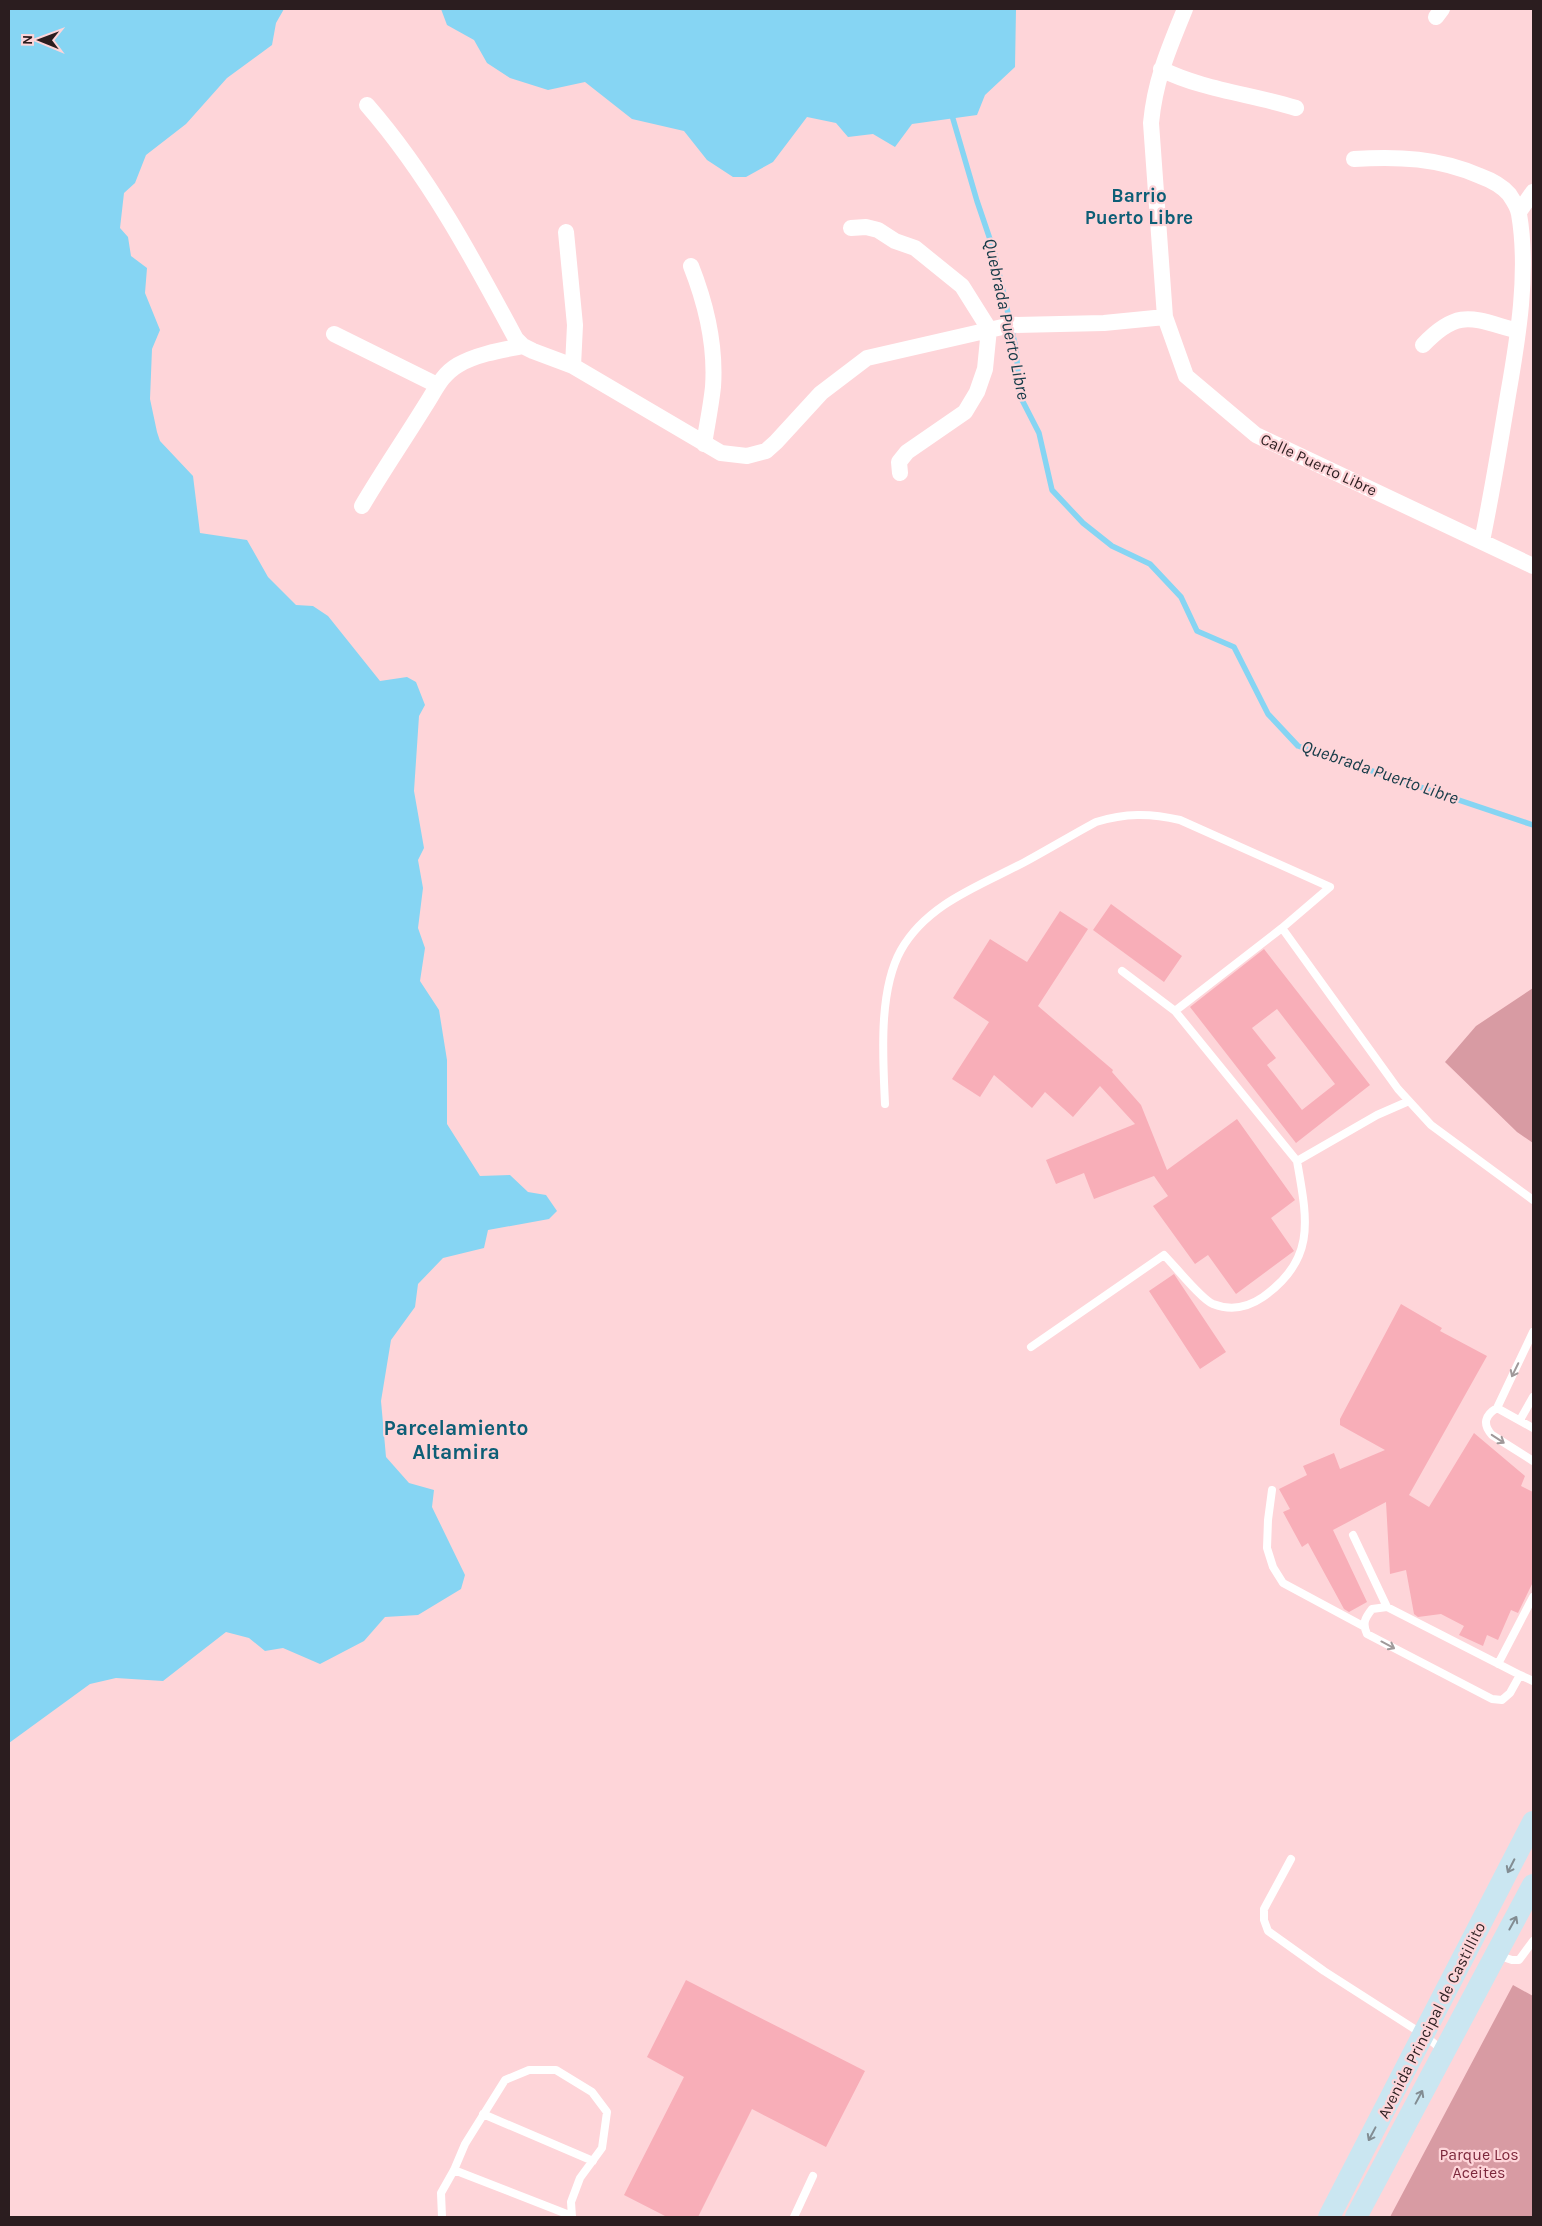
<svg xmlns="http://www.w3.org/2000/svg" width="1542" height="2226" viewBox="0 0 1542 2226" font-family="Karla,sans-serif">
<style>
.green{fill:#d89ba3}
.water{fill:#86d5f3}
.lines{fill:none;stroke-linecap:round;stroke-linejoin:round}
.stream{stroke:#86d5f3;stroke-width:5.5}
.building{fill:#f8aeb8;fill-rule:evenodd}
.service{stroke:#fff;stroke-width:8}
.minor{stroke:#fff;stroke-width:16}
.secondary{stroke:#cae6f1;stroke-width:22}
.oneway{stroke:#a0999a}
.oneway2{stroke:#828c92}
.labels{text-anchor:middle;stroke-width:4.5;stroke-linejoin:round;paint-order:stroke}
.street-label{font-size:16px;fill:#2b1d1f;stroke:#fed5d9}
.park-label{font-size:16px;fill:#7d283c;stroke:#fed5d9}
.water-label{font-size:18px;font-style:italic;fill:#163b48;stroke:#fed5d9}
.quarter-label{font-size:19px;font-weight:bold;fill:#0d5e76;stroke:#fed5d9}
.district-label{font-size:21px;font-weight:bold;fill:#0d5e76;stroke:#fed5d9}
</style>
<rect width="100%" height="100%" fill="#fed5d9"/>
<path class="green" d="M 1533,988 L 1533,1143 L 1517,1132 L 1445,1062 L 1476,1026 Z
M 1513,1985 L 1533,1996 L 1533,2217 L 1390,2217 Z"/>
<path class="water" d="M 9,9 L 284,9 L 276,23 L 272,45 L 227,78 L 186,124 L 146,155 L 135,183 L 124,193 L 120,228 L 128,237 L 131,256 L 147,268 L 145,293 L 160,330 L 152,349 L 150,399 L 157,432 L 160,441 L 193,476 L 200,533 L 247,540 L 268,577 L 296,605 L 313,606 L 328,616 L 380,681 L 407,677 L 416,682 L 425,705 L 419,716 L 414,791 L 424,848 L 418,860 L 423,888 L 418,928 L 425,948 L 420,981 L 439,1010 L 447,1060 L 447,1124 L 480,1176 L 510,1175 L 528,1192 L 546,1195 L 557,1211 L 549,1219 L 488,1230 L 484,1248 L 443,1258 L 418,1284 L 415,1307 L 391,1340 L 381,1401 L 386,1457 L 409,1483 L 434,1490 L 432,1507 L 465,1575 L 461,1589 L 418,1615 L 385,1617 L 364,1641 L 320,1664 L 283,1648 L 265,1651 L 249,1638 L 226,1632 L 163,1681 L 116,1678 L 90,1684 L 9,1743 Z
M 441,9 L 1016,9 L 1015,67 L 985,95 L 977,115 L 912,124 L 895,147 L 873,134 L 848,137 L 836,123 L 807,117 L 773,162 L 746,177 L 733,177 L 707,160 L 684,131 L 632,119 L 585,82 L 548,90 L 510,78 L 487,63 L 474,40 L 447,25 Z"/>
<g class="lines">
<path class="stream" d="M 951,112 L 977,201 L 994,251 L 1016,349 L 1020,396 L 1039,433 L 1052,490 L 1083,523 L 1112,546 L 1150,564 L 1181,597 L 1197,631 L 1234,647 L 1268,714 L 1298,746 L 1533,825"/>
</g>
<path class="building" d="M 1111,904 L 1182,956 L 1164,982 L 1093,930 Z
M 1060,911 L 1088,929 L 1038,1006 L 1113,1070 L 1112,1072 L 1141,1105 L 1167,1170 L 1237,1119 L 1295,1200 L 1271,1218 L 1294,1251 L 1236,1294 L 1208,1255 L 1195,1264 L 1153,1206 L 1168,1196 L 1154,1176 L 1094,1199 L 1084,1173 L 1056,1184 L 1046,1160 L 1135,1124 L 1100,1086 L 1073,1117 L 1045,1092 L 1032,1108 L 994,1075 L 980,1097 L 952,1079 L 989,1022 L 953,998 L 990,939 L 1027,962 Z
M 1264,949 L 1370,1085 L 1296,1143 L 1190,1007 ZM 1277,1009 L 1335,1084 L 1302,1110 L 1267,1065 L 1276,1058 L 1252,1028 Z
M 1174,1274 L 1226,1352 L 1200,1369 L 1149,1291 Z
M 1401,1304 L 1442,1328 L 1440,1331 L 1487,1356 L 1409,1495 L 1429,1507 L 1474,1433 L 1525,1476 L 1521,1486 L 1533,1492 L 1533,1582 L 1518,1613 L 1511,1610 L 1498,1640 L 1487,1635 L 1483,1646 L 1459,1635 L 1464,1626 L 1441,1614 L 1418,1617 L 1414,1614 L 1406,1570 L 1390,1574 L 1386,1502 L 1333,1530 L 1367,1602 L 1349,1612 L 1344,1609 L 1308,1543 L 1302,1547 L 1283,1512 L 1290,1509 L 1279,1489 L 1307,1475 L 1303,1466 L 1334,1453 L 1340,1469 L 1385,1450 L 1340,1425 L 1340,1419 Z
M 686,1980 L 865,2071 L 826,2147 L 752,2109 L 698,2217 L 667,2217 L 624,2195 L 684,2077 L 647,2057 Z"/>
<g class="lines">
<path class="service" d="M 1122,971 L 1175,1011 L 1297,1161 L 1377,1115 L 1409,1101
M 1175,1011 L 1282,928 L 1398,1089 L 1431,1125 L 1533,1200
M 885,1104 C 883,1059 878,991 901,950 C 927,904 979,886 1023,863 C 1047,850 1072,835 1096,822 C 1125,813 1150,813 1180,820 L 1330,887 L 1282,928
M 1031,1347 L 1164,1255 C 1175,1266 1201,1299 1213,1304 C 1231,1311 1247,1308 1263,1297 C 1317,1259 1307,1219 1297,1161
M 1497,1408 L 1533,1332
M 1520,1420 L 1533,1397
M 1533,1428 L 1497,1408 C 1485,1415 1482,1424 1492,1435 L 1533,1461
M 1272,1490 L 1268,1520 L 1267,1548 L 1273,1567 L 1283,1583 L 1363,1626
M 1353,1535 L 1387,1607
M 1498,1664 L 1533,1597
M 1520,1675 L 1510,1693 L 1502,1700 L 1492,1699 L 1367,1634 C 1362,1623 1365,1618 1372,1609 L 1387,1607 L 1520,1675 L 1533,1681
M 1291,1859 L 1264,1909 L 1264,1920 L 1268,1931 L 1324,1971 L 1424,2035 L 1442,2050
M 1497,1955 L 1512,1960 L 1519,1960 L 1533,1941
M 483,2114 L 593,2161
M 454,2170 L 572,2216
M 442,2217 L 441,2193 L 454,2170 L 465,2144 L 505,2080 L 529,2070 L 556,2070 L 592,2092 L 607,2112 L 602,2148 L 580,2178 L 571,2202 L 572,2217
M 794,2217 L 813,2176"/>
<path class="minor" d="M 1185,9 C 1169,48 1155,80 1151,123 L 1165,317 L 1186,376 L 1256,435 L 1533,566
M 1436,17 L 1442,9
M 1161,69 C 1203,90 1251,94 1296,108
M 367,105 C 428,175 472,257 516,339 L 523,346 L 533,351 L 573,366 L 721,453 L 747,456 L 766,451 L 776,442 L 821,393 L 867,358 L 1011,325 L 1104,323 L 1165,317
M 1354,159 C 1398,156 1439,158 1480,176 C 1491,180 1501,185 1509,194 C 1513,200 1518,207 1519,214 C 1529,272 1518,338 1508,395 C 1500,444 1492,493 1482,541
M 1519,212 L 1533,192
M 851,228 L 866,227 L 878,230 L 895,241 L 915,248 L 962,286 L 989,329 L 985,369 L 977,392 L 965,412 L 907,452 L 899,462 L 900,473
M 566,232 L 575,325 L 573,366
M 691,266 C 706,304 716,345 713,387 C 711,406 707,425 704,444
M 334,334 L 437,385
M 1423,345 C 1459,307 1473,319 1518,331
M 362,506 C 382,472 404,440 425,406 C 435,391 441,375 458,365 C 477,354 502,350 523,346"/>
<path class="secondary" d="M 1329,2217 L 1533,1822
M 1356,2217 L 1533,1885"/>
</g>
<defs><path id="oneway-shaft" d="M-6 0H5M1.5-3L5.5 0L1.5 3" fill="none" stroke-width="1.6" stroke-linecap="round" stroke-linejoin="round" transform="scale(1.25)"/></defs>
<g class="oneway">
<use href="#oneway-shaft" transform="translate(1515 1370) rotate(116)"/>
<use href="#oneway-shaft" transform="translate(1498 1439) rotate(33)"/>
<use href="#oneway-shaft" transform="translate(1388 1645) rotate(28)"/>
</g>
<g class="oneway2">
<use href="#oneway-shaft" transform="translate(1511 1866) rotate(117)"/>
<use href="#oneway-shaft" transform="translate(1513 1923) rotate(-61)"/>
<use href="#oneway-shaft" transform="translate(1419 2097) rotate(-62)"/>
<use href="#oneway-shaft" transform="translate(1372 2134) rotate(118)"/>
</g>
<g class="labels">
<g class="street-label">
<text transform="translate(1319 464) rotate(25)" y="6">Calle Puerto Libre</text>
<text transform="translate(1431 2020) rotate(-63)" y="6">Avenida Principal de Castillito</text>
</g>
<g class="park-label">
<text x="1479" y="2160">Parque Los<tspan x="1479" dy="18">Aceites</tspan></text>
</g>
<g class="water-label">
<text transform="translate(1007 319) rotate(78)" y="6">Quebrada Puerto Libre</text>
<text transform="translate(1380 772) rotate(19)" y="6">Quebrada Puerto Libre</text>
</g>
<g class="quarter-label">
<text x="1139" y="202">Barrio<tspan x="1139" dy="22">Puerto Libre</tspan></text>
</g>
<g class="district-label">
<text x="456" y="1435">Parcelamiento<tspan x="456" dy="24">Altamira</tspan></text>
</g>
</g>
<rect width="1542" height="2226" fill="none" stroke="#2b1d1f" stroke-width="20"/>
<g transform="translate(40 40) rotate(271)" stroke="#fed5d9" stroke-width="4" paint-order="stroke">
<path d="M0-4L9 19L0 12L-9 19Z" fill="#2b1d1f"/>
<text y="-8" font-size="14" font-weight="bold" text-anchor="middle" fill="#2b1d1f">N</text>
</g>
</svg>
